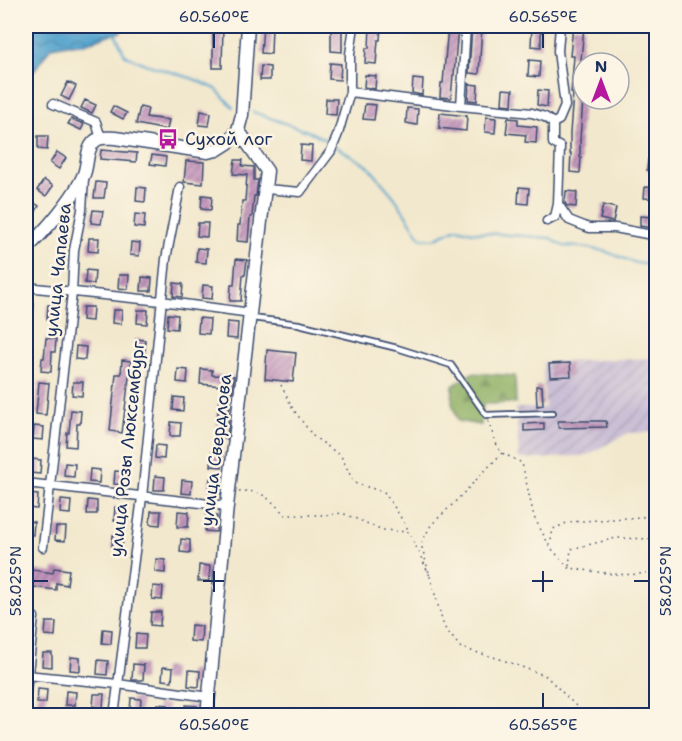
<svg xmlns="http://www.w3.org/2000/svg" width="682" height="741" viewBox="0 0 682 741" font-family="'Shantell Sans',sans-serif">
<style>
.industrial{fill:url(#industrial-furrows)}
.forest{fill:url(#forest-firs);stroke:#536e60;stroke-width:1.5}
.water{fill:url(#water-waves);stroke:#376996;stroke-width:1.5}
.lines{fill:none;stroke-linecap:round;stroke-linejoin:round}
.stream{stroke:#53a3cd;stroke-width:2}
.building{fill:url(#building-hatch)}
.lane-casing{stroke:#3b4b6f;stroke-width:8}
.street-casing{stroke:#3b4b6f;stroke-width:11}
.secondary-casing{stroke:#3b4b6f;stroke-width:15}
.path{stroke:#3b4b6f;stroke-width:1.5;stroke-dasharray:1.5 4.5;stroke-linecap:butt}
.lane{stroke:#fff;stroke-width:4.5}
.street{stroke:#fff;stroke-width:8}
.secondary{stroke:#fff;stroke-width:12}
.ticks{fill:none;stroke:#1b2f5e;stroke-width:2}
.labels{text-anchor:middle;stroke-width:5;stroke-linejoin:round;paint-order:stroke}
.poi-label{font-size:18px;fill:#1b2f5e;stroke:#fcf5e5;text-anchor:start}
.street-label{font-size:18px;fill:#1b2f5e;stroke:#fcf5e5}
.neatline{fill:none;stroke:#1b2f5e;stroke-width:2}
.ticks-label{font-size:15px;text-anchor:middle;fill:#1b2f5e}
</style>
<defs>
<pattern id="industrial-furrows" width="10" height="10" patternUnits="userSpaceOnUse" patternTransform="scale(1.5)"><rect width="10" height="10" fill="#cbbfd5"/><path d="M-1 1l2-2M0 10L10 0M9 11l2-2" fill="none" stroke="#aea4b9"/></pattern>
<pattern id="forest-firs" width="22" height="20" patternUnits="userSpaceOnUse" patternTransform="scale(1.5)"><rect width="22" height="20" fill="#8bad61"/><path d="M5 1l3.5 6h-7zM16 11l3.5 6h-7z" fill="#718d53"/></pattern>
<pattern id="water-waves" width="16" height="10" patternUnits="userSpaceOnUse" patternTransform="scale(1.5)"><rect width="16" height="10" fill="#53a3cd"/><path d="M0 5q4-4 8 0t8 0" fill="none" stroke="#4485aa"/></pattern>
<pattern id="building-hatch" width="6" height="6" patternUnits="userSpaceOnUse" patternTransform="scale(1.5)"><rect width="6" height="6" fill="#c294bb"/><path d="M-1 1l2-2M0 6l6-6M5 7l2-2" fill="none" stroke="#9d799b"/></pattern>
</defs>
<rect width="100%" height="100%" fill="#fcf5e5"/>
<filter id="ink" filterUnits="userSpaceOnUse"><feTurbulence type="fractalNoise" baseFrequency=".0167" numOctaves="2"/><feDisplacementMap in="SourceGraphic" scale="12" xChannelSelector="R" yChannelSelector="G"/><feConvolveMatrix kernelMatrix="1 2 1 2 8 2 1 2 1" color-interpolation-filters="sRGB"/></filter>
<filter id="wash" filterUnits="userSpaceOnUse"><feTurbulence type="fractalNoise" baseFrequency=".008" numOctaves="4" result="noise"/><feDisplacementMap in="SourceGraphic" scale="24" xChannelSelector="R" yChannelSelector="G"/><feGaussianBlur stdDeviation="1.35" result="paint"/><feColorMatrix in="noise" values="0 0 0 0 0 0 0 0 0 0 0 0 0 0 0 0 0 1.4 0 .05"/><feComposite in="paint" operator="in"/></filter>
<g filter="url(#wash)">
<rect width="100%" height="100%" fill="#f2e8cd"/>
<path class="industrial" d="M 656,358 L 656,432 L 628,433 L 587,455 L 540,459 L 519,459 L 516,408 L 545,408 L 543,362 Z"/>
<path class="forest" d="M 472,373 L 515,376 L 516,403 L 483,404 L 481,425 L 458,421 L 452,403 L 453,386 Z"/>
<path class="water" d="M 26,26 L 122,26 L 121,32 L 111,34 L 85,44 L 68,44 L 51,47 L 26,82 Z"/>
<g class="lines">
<path class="stream" d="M 115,33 L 125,55 L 145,64 L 194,79 L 216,89 L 233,107
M 253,112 L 310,132 L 331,142
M 335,146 L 368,166 L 395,198 L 421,238 L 434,239 L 457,228 L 473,232 L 550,238 L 563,246 L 581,247 L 604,251 L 636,263 L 656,266"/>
</g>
<g id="blocks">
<path class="building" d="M 213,26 L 223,26 L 222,68 L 213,68 Z
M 263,26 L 272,26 L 271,54 L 261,53 Z
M 331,26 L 342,26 L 342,52 L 331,51 Z
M 370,26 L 381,26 L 380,40 L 378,40 L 376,64 L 365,63 L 366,48 L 369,48 Z
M 448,26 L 458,26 L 454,75 L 453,75 L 451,98 L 440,97 L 441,83 L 443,83 Z
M 472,26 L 482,26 L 479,74 L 469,73 Z
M 532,26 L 541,26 L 541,47 L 531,46 Z
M 573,26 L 584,26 L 581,60 L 583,60 L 583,76 L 581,100 L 583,100 L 580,139 L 580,157 L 581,157 L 580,173 L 570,172 L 571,153 L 570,153 L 570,133 L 573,93 L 571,93 L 574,56 L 570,56 Z
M 529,60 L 540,61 L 539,77 L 528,76 Z
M 330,63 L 341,64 L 340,80 L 329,79 Z
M 261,66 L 270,67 L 270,80 L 260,80 Z
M 365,75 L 376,76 L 375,89 L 364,87 Z
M 413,79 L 423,80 L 422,95 L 412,93 Z
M 68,82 L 76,86 L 69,100 L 61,96 Z
M 469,84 L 478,85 L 477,101 L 468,100 Z
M 503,89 L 513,90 L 512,105 L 502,104 Z
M 538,90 L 548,91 L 547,107 L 537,105 Z
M 326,99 L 337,99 L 336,115 L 325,114 Z
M 85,100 L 96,105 L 92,113 L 81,108 Z
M 365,104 L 376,105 L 374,120 L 363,119 Z
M 113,106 L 127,113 L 123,119 L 110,112 Z
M 140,107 L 148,109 L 146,117 L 169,120 L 167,130 L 136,124 Z
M 407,108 L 418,109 L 417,125 L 406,123 Z
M 201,111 L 211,113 L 209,126 L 199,125 Z
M 440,113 L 467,116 L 466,131 L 439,128 Z
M 486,117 L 496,118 L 495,133 L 485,132 Z
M 508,118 L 518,119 L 518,125 L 537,127 L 536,143 L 525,142 L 526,135 L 506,133 Z
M 71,119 L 84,124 L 81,130 L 68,124 Z
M 38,136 L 48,136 L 47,150 L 38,149 Z
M 301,145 L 312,146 L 311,161 L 300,160 Z
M 101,150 L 137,153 L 136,162 L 100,159 Z
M 57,152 L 66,158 L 59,169 L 50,163 Z
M 152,155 L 166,157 L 165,166 L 150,164 Z
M 648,159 L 657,159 L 657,171 L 647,170 Z
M 235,160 L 243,160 L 242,166 L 254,167 L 254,180 L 258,180 L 256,196 L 254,196 L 252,217 L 250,217 L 248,242 L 237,241 L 238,225 L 240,225 L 242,201 L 245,201 L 247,175 L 233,174 Z
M 186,161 L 204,162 L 203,184 L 184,182 Z
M 44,180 L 53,186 L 46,196 L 37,190 Z
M 96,182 L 106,183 L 104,198 L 94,198 Z
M 137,187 L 146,188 L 145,202 L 136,201 Z
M 519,187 L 529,188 L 528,204 L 518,203 Z
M 645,187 L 657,188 L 657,199 L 644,198 Z
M 566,191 L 577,192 L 576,207 L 567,206 L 565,203 Z
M 202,195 L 212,196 L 211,210 L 201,209 Z
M 30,200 L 39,206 L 32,217 L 26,212 L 26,206 Z
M 603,205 L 616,208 L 613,222 L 600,219 Z
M 93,210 L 103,211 L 101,224 L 91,223 Z
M 135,214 L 145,215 L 144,228 L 134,227 Z
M 640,216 L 653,217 L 653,228 L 640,226 Z
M 198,223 L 208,223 L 207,237 L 197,236 Z
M 89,238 L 99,238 L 98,252 L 88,251 Z
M 131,242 L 140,243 L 139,256 L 130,255 Z
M 197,248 L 207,249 L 206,263 L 196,262 Z
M 236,259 L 247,260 L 245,275 L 243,275 L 241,301 L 230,301 L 231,285 L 234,285 Z
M 86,270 L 95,271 L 94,284 L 85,283 Z
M 119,275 L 129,275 L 128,289 L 118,288 Z
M 142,277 L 152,278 L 151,291 L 141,291 Z
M 174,283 L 183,284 L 182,297 L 173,296 Z
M 203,285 L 213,286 L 212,299 L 202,298 Z
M 26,302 L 34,303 L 33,316 L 26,315 Z
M 48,305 L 58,306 L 57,319 L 47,319 Z
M 83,307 L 93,307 L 92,321 L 82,320 Z
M 113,310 L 122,310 L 121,324 L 112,323 Z
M 138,310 L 148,310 L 147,324 L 137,323 Z
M 168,314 L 178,315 L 177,329 L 167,328 Z
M 199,318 L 210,319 L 209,334 L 198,333 Z
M 227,322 L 238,323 L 237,339 L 226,338 Z
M 46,338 L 56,339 L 55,352 L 52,352 L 51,372 L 41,371 L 42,358 L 44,358 Z
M 136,339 L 145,340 L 145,353 L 135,352 Z
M 76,346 L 86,347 L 85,360 L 75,359 Z
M 267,350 L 296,353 L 293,382 L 265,379 Z
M 122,360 L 131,361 L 122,433 L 110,431 L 116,374 L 121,374 Z
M 570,363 L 571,376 L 550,377 L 549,364 Z
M 178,369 L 188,370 L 187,383 L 177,382 Z
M 201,369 L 212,370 L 212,375 L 234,376 L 232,392 L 231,392 L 227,439 L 216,439 L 219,399 L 221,399 L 222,386 L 200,384 Z
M 39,382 L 49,383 L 46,415 L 36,414 Z
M 73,382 L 83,382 L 82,396 L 72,395 Z
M 536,386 L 542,386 L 543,405 L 537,406 Z
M 174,397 L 184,398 L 183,411 L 173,410 Z
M 71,410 L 81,411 L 80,424 L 77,424 L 76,447 L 66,446 L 67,433 L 69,433 Z
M 558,421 L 606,421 L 607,427 L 559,428 Z
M 171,422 L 181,423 L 180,436 L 170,436 Z
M 544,423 L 544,430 L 524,431 L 524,424 Z
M 34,426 L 44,427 L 43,440 L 33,439 Z
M 156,445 L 165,446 L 164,459 L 155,458 Z
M 212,451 L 223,452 L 222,467 L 211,466 Z
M 31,459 L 41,460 L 40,474 L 30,473 Z
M 65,463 L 75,464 L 74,477 L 64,476 Z
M 90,469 L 100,470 L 99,483 L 89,482 Z
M 115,471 L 124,472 L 123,485 L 114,484 Z
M 155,476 L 165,477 L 164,490 L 154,490 Z
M 210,478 L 221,479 L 220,494 L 209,493 Z
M 182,480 L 192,481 L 191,494 L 181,493 Z
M 28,494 L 38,495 L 37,509 L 27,508 Z
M 61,500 L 71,501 L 70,514 L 60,513 Z
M 88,500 L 97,501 L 97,514 L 87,514 Z
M 115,507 L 125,508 L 124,522 L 114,521 Z
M 151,511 L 161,511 L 160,525 L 150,524 Z
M 178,511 L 189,512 L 188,527 L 177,527 Z
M 206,515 L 217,516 L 216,532 L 205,531 Z
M 26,521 L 34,522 L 33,535 L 26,535 Z
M 56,527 L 66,527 L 65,541 L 55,540 Z
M 113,535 L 123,536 L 122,549 L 112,548 Z
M 181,539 L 190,540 L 190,553 L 180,552 Z
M 156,559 L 165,560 L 165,573 L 155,572 Z
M 199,565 L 210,566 L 209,581 L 198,581 Z
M 54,568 L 69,570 L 67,585 L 56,583 L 56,590 L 26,586 L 26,569 L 53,573 Z
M 153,586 L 163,587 L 162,600 L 152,599 Z
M 151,612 L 161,612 L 160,626 L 150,625 Z
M 46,622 L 56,622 L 55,636 L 45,635 Z
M 191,625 L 202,626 L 201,642 L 190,641 Z
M 103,629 L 112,630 L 111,644 L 102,643 Z
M 136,634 L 146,635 L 145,648 L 135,648 Z
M 43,653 L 52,653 L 52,667 L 42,666 Z
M 71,657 L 80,658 L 80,671 L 70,670 Z
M 98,660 L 108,661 L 107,675 L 97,674 Z
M 133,664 L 144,665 L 143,680 L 132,680 Z
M 163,667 L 173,668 L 172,681 L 162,680 Z
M 189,670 L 200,671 L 199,687 L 188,686 Z
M 38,689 L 47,690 L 46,703 L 37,703 Z
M 66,691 L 76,692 L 75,705 L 65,705 Z
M 94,694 L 104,694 L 103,708 L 93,707 Z
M 131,698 L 141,699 L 140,712 L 130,711 Z
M 157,704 L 168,705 L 167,716 L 156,716 Z
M 186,705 L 197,706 L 196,716 L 185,716 Z"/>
</g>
</g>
<g filter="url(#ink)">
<use href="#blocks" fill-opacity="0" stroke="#3b4b6f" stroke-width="1.5"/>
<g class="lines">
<g class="lane-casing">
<path id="lane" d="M 252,318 L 299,324 L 397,348 L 451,365 L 486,415 L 553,413"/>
</g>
<g class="street-casing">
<path id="street" d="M 350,92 L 461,106 L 532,113 L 545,117 L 553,123
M 53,104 L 96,122 L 99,132 L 103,138
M 461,106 L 466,26
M 266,189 L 300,192 L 331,151 L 338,134 L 350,92 L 350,54 L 354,26
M 558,204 L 560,147 L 553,143 L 553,123 L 559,120 L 565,106 L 558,51 L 560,26
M 547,221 L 555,217 L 558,204 L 569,220 L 589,228 L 615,228 L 652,235 L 656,233
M 26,287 L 161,301 L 251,313
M 26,483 L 227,506
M 43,547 L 72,293 L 74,250 L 82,210 L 84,178
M 26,675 L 118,684 L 209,697
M 26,692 L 34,617
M 114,716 L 142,497 L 166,259 L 180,187"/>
</g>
<g class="secondary-casing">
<path id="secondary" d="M 26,249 C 44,232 75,197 84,174 C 88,164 86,151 93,143 C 99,136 107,138 115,138 L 208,152 L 217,150 L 228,143 L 238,130 L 242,115 L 248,26
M 207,716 L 227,506 L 267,171 L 238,130"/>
</g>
<path class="path" d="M 281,385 L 293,409 L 313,436 L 341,456 L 354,483 L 384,492 L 393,505 L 409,531
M 488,421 L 498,448 L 502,453 L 522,463 L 534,517 L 550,547 L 569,568 C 597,571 629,580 656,570
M 502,453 L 453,504 L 431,525 L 421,544 L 444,627 L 461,648 L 500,659 L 546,676 L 586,716
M 239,492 C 261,488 271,500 285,515 L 326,515 L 342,513 L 383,530 L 409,532 L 430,576
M 550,546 L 553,529 L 569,522 L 656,516
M 569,566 L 571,549 L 616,538 L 656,539"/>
<use href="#lane" class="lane"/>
<use href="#street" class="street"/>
<use href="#secondary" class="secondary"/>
</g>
</g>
<path class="ticks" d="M 214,33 L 214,48M 543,33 L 543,48M 214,571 L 214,592M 543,571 L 543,592M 33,581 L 48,581M 203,581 L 224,581M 532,581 L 553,581M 634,581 L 649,581M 214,693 L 214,708M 543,693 L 543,708"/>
<defs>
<g id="bus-bare" transform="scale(1.62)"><path d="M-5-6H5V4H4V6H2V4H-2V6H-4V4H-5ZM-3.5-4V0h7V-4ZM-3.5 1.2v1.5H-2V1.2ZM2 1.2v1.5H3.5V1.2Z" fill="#b5179e" stroke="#fcf5e5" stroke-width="2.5" paint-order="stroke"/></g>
</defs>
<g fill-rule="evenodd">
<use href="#bus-bare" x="168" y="139"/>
</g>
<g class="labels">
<g class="poi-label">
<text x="185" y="145">Сухой лог</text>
</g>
<g class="street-label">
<text transform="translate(58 270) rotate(-84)" y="6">улица Чапаева</text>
<text transform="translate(127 449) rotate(-84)" y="6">улица Розы Люксембург</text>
<text transform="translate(216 450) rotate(-83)" y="6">улица Свердлова</text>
</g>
</g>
<rect width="682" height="741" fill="none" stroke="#fcf5e5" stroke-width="66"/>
<g transform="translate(601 81)"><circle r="28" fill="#fcf5e5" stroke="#a2a6af" stroke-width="1.5"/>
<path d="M0-4.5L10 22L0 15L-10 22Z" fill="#b5179e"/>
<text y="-9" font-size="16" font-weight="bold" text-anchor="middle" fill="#1b2f5e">N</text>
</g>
<rect x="33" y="33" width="616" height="675" class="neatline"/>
<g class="ticks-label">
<text x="214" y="22">60.560°E</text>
<text x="543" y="22">60.565°E</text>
<text transform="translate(16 581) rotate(-90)" y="5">58.025°N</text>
<text transform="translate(666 581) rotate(-90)" y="5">58.025°N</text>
<text x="214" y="730">60.560°E</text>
<text x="543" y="730">60.565°E</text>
</g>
</svg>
